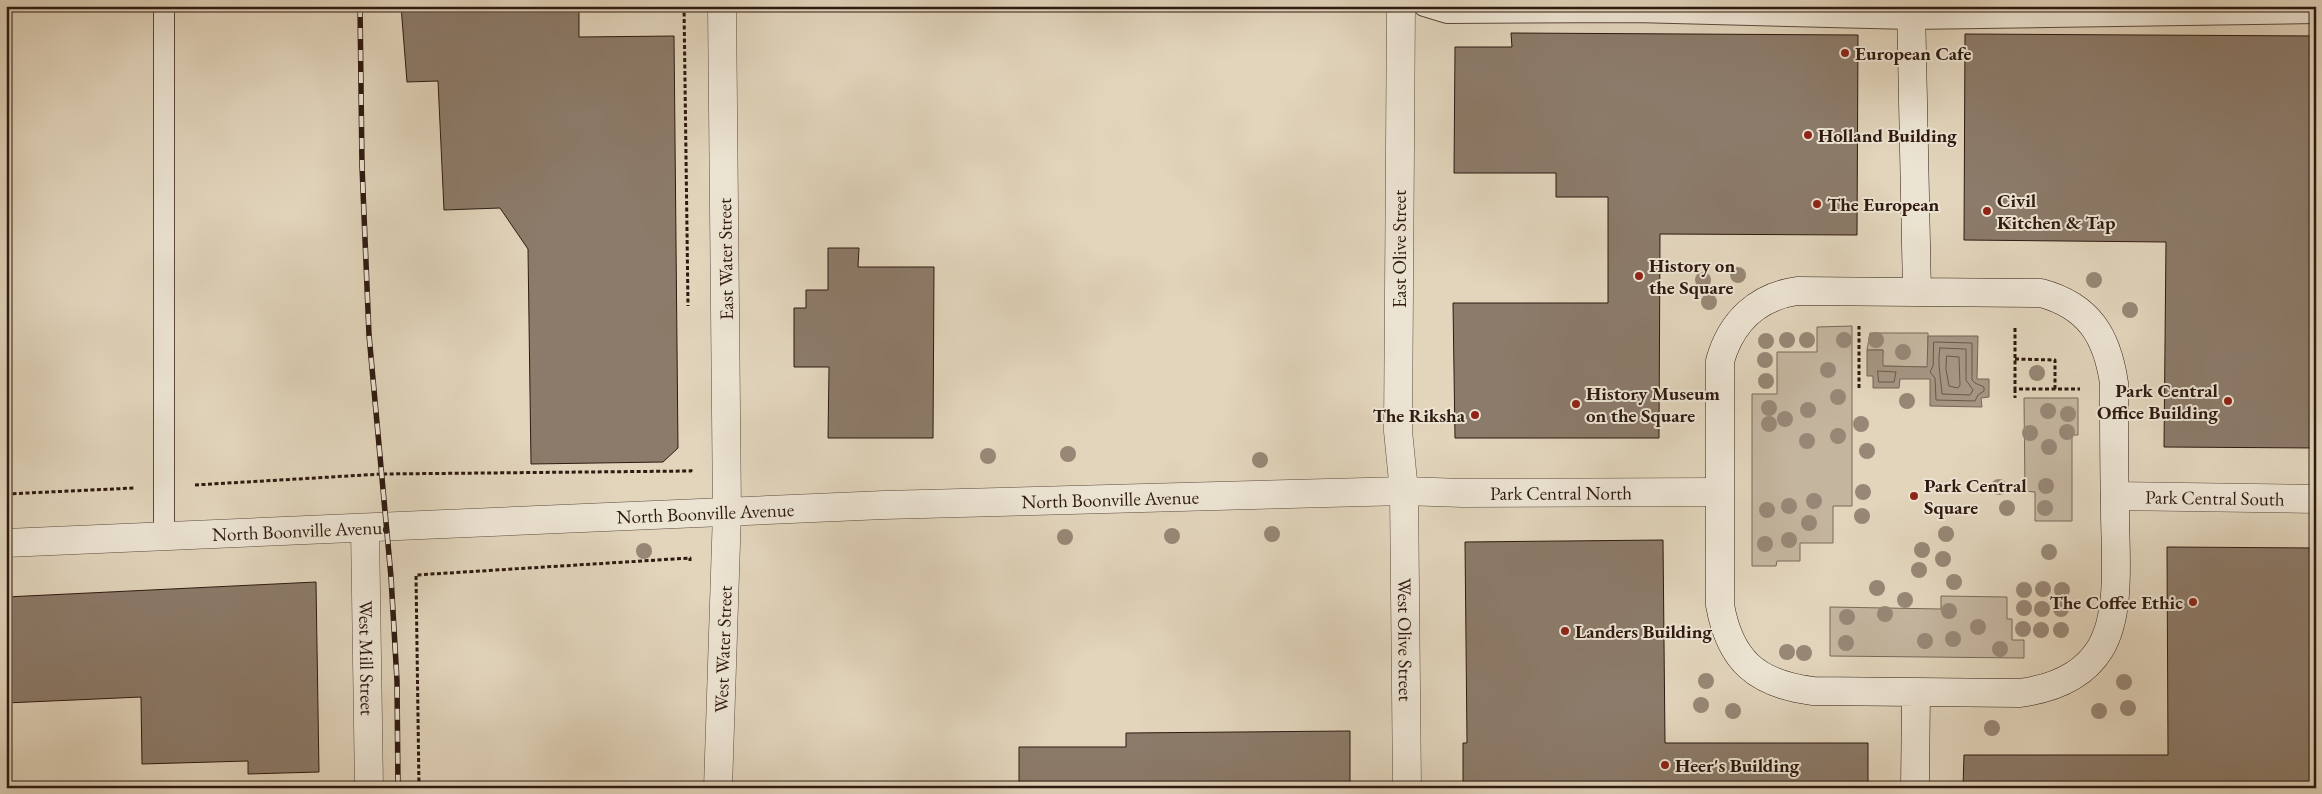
<svg xmlns="http://www.w3.org/2000/svg" width="2322" height="794" viewBox="0 0 2322 794" font-family="'EB Garamond',serif">
<style>
.green{fill:#c4b59f;stroke:#7a6858}
.water{fill:#a59582;stroke:#766455}
.lines{fill:none;stroke-linecap:round;stroke-linejoin:round}
.shore{stroke:#6a584a;stroke-width:1}
.building{fill:#8c7b6a;stroke:#2f1a11}
.service-casing{stroke:#5c493c;stroke-width:22}
.minor-casing{stroke:#5c493c;stroke-width:29}
.tertiary-casing{stroke:#5c493c;stroke-width:29}
.secondary-casing{stroke:#2f1a11;stroke-width:29}
.path{stroke:#2f1a11;stroke-width:3;stroke-dasharray:4 2.5;stroke-linecap:butt}
.service{stroke:#ece4d3;stroke-width:20}
.minor{stroke:#ece4d3;stroke-width:28}
.tertiary{stroke:#ece4d3;stroke-width:28}
.secondary{stroke:#ece4d3;stroke-width:28}
.rail-casing{stroke:#2f1a11;stroke-width:5.5}
.rail{stroke:#ece4d3;stroke-width:4;stroke-dasharray:11;stroke-linecap:butt}
.tree{fill:#988776}
.poi-dot{fill:#8f2418;stroke:#ece4d3;stroke-width:2}
.labels{text-anchor:middle;stroke-width:4;stroke-linejoin:round;paint-order:stroke}
.poi-label{font-size:19px;font-weight:bold;fill:#2f1a11;stroke:#ece4d3;text-anchor:start}
.street-label{font-size:19px;fill:#2f1a11;stroke:#ece4d3}
</style>
<rect width="100%" height="100%" fill="#e2d5bc"/>
<filter id="stains"><feTurbulence type="fractalNoise" baseFrequency=".004" numOctaves="4"/><feColorMatrix values="0 0 0 0 .2 0 0 0 0 .09 0 0 0 0 .02 0 0 0 .5 -.17"/></filter>
<radialGradient id="worn" r=".72"><stop offset=".6" stop-color="#630" stop-opacity="0"/><stop offset="1" stop-color="#630" stop-opacity=".3"/></radialGradient>
<path class="green" d="M 1852,326 L 1852,506 L 1833,506 L 1833,543 L 1800,543 L 1800,561 L 1777,561 L 1776,566 L 1752,566 L 1752,394 L 1777,394 L 1777,352 L 1817,352 L 1817,327 Z
M 1870,333 L 1928,333 L 1928,367 L 1882,366 L 1883,350 L 1867,350 Z
M 2024,398 L 2078,398 L 2078,435 L 2072,435 L 2072,521 L 2035,521 L 2035,492 L 2025,491 Z
M 1941,596 L 2007,597 L 2007,619 L 2012,619 L 2012,640 L 2024,640 L 2024,658 L 1830,656 L 1830,607 L 1941,609 Z"/>
<path class="water" d="M 1928,336 L 1978,336 L 1977,379 L 1989,379 L 1989,397 L 1981,398 L 1982,407 L 1930,406 L 1930,379 L 1900,379 L 1899,388 L 1873,388 L 1873,376 L 1867,376 L 1867,350 L 1883,350 L 1883,366 L 1927,367 Z"/>
<g class="lines">
<path class="shore" d="M 1934,342 L 1972,343 L 1972,380 L 1975,383 L 1984,387 L 1984,391 L 1978,395 L 1975,401 L 1936,400 L 1935,378 L 1930,372 L 1933,366 Z
M 1940,348 L 1966,349 L 1966,380 L 1973,390 L 1970,395 L 1942,394 C 1941,379 1937,363 1940,348 Z
M 1947,356 L 1959,357 L 1960,385 L 1958,388 L 1949,386 L 1946,369 Z
M 1878,371 L 1896,372 L 1894,382 L 1879,382 Z"/>
</g>
<path class="building" d="M 401,6 L 579,6 L 579,37 L 674,36 L 678,448 L 663,462 L 531,464 L 528,249 L 500,208 L 444,210 L 438,81 L 407,82 Z
M 1511,33 L 1858,35 L 1857,235 L 1660,234 L 1659,438 L 1455,438 L 1453,303 L 1608,303 L 1608,197 L 1556,197 L 1556,173 L 1454,173 L 1455,47 L 1512,47 Z
M 1965,34 L 2316,36 L 2316,448 L 2164,447 L 2166,242 L 1964,240 Z
M 828,248 L 859,248 L 858,267 L 934,267 L 933,438 L 828,438 L 829,367 L 794,367 L 794,308 L 806,308 L 806,290 L 828,290 Z
M 1663,540 L 1665,743 L 1868,743 L 1868,788 L 1463,788 L 1463,743 L 1467,743 L 1465,542 Z
M 2167,547 L 2316,548 L 2316,788 L 1963,788 L 1964,755 L 2168,755 Z
M 316,582 L 319,772 L 248,774 L 248,761 L 142,764 L 141,697 L 6,703 L 6,597 Z
M 1350,731 L 1350,788 L 1019,788 L 1019,747 L 1126,747 L 1126,733 Z"/>
<g class="lines">
<g class="service-casing">
<path id="service" d="M 164,6 L 164,535
M 1424,6 L 1447,13 L 1635,12 L 1911,19 L 2316,13"/>
</g>
<g class="minor-casing">
<g id="minor">
<path id="s1" d="M 2115,496 L 2316,499"/>
<path id="s2" d="M 365,528 L 369,788"/>
<path id="s3" d="M 6,543 L 884,505 L 1404,491 L 1463,493 L 1719,492"/>
<path id="s4" d="M 718,788 L 727,512 L 722,6"/>
</g>
</g>
<g class="tertiary-casing">
<g id="tertiary">
<path id="s5" d="M 1401,6 L 1398,431 L 1404,491 L 1407,788"/>
</g>
</g>
<g class="secondary-casing">
<path id="secondary" d="M 1911,6 L 1917,292
M 1797,291 L 2041,293 C 2089,306 2107,336 2114,383 C 2114,426 2114,468 2115,511 C 2115,553 2122,613 2100,649 C 2082,678 2051,689 2019,693 L 1813,691 C 1757,684 1730,661 1720,605 L 1720,361 C 1731,322 1757,297 1797,291 Z
M 1915,788 L 1916,693"/>
</g>
<path class="path" d="M 684,6 L 688,306
M 2015,328 L 2015,389 L 2080,389
M 2015,359 L 2055,360 L 2055,389
M 1859,388 L 1859,326
M 2015,389 L 2015,398
M 195,485 L 382,474 L 691,471 L 691,469
M 6,494 L 134,488
M 419,788 L 416,575 L 690,558 L 690,561"/>
<use href="#service" class="service"/>
<use href="#minor" class="minor"/>
<use href="#tertiary" class="tertiary"/>
<use href="#secondary" class="secondary"/>
<g class="rail-casing">
<path id="rail" d="M 360,6 L 362,166 L 369,335 L 391,577 L 397,681 L 398,788"/>
</g>
<use href="#rail" class="rail"/>
</g>
<g class="tree">
<circle cx="1738" cy="275" r="8"/>
<circle cx="1703" cy="280" r="8"/>
<circle cx="2094" cy="280" r="8"/>
<circle cx="1709" cy="302" r="8"/>
<circle cx="2130" cy="310" r="8"/>
<circle cx="1787" cy="340" r="8"/>
<circle cx="1807" cy="340" r="8"/>
<circle cx="1844" cy="340" r="8"/>
<circle cx="1876" cy="340" r="8"/>
<circle cx="1766" cy="341" r="8"/>
<circle cx="1903" cy="352" r="8"/>
<circle cx="1765" cy="360" r="8"/>
<circle cx="1828" cy="370" r="8"/>
<circle cx="2037" cy="373" r="8"/>
<circle cx="1766" cy="381" r="8"/>
<circle cx="1838" cy="397" r="8"/>
<circle cx="1907" cy="401" r="8"/>
<circle cx="1769" cy="408" r="8"/>
<circle cx="1808" cy="410" r="8"/>
<circle cx="2048" cy="411" r="8"/>
<circle cx="2068" cy="414" r="8"/>
<circle cx="1785" cy="419" r="8"/>
<circle cx="1769" cy="424" r="8"/>
<circle cx="1861" cy="424" r="8"/>
<circle cx="2067" cy="432" r="8"/>
<circle cx="2030" cy="433" r="8"/>
<circle cx="1838" cy="436" r="8"/>
<circle cx="1807" cy="441" r="8"/>
<circle cx="2049" cy="447" r="8"/>
<circle cx="1867" cy="451" r="8"/>
<circle cx="1068" cy="454" r="8"/>
<circle cx="988" cy="456" r="8"/>
<circle cx="1260" cy="460" r="8"/>
<circle cx="2046" cy="486" r="8"/>
<circle cx="1999" cy="487" r="8"/>
<circle cx="1863" cy="492" r="8"/>
<circle cx="1814" cy="501" r="8"/>
<circle cx="1789" cy="506" r="8"/>
<circle cx="2007" cy="508" r="8"/>
<circle cx="2045" cy="508" r="8"/>
<circle cx="1767" cy="510" r="8"/>
<circle cx="1862" cy="516" r="8"/>
<circle cx="1809" cy="523" r="8"/>
<circle cx="1272" cy="534" r="8"/>
<circle cx="1946" cy="534" r="8"/>
<circle cx="1172" cy="536" r="8"/>
<circle cx="1065" cy="537" r="8"/>
<circle cx="1789" cy="540" r="8"/>
<circle cx="1765" cy="544" r="8"/>
<circle cx="1922" cy="550" r="8"/>
<circle cx="644" cy="551" r="8"/>
<circle cx="2049" cy="552" r="8"/>
<circle cx="1943" cy="559" r="8"/>
<circle cx="1919" cy="570" r="8"/>
<circle cx="1954" cy="582" r="8"/>
<circle cx="1877" cy="588" r="8"/>
<circle cx="2043" cy="589" r="8"/>
<circle cx="2024" cy="590" r="8"/>
<circle cx="2062" cy="590" r="8"/>
<circle cx="1905" cy="600" r="8"/>
<circle cx="2024" cy="608" r="8"/>
<circle cx="2042" cy="609" r="8"/>
<circle cx="2061" cy="609" r="8"/>
<circle cx="1949" cy="611" r="8"/>
<circle cx="1885" cy="614" r="8"/>
<circle cx="1847" cy="617" r="8"/>
<circle cx="1978" cy="627" r="8"/>
<circle cx="2023" cy="629" r="8"/>
<circle cx="2041" cy="630" r="8"/>
<circle cx="2061" cy="630" r="8"/>
<circle cx="1953" cy="639" r="8"/>
<circle cx="1925" cy="641" r="8"/>
<circle cx="1846" cy="643" r="8"/>
<circle cx="2000" cy="649" r="8"/>
<circle cx="1787" cy="652" r="8"/>
<circle cx="1804" cy="653" r="8"/>
<circle cx="1706" cy="681" r="8"/>
<circle cx="2124" cy="682" r="8"/>
<circle cx="1701" cy="705" r="8"/>
<circle cx="2128" cy="708" r="8"/>
<circle cx="1733" cy="711" r="8"/>
<circle cx="2099" cy="711" r="8"/>
<circle cx="1992" cy="728" r="8"/>
</g>
<g class="poi-dot">
<circle cx="1845" cy="53" r="5"/>
<circle cx="1808" cy="135" r="5"/>
<circle cx="1817" cy="204" r="5"/>
<circle cx="1987" cy="211" r="5"/>
<circle cx="1639" cy="276" r="5"/>
<circle cx="2228" cy="401" r="5"/>
<circle cx="1576" cy="404" r="5"/>
<circle cx="1475" cy="415" r="5"/>
<circle cx="1914" cy="496" r="5"/>
<circle cx="2193" cy="602" r="5"/>
<circle cx="1565" cy="631" r="5"/>
<circle cx="1665" cy="765" r="5"/>
</g>
<g class="labels">
<g class="poi-label">
<text x="1855" y="60">European Cafe</text>
<text x="1818" y="142">Holland Building</text>
<text x="1997" y="207">Civil<tspan x="1997" dy="22">Kitchen &amp; Tap</tspan></text>
<text x="1827" y="211">The European</text>
<text x="1649" y="272">History on<tspan x="1649" dy="22">the Square</tspan></text>
<text x="2218" y="397" text-anchor="end">Park Central<tspan x="2218" dy="22">Office Building</tspan></text>
<text x="1586" y="400">History Museum<tspan x="1586" dy="22">on the Square</tspan></text>
<text x="1465" y="422" text-anchor="end">The Riksha</text>
<text x="1924" y="492">Park Central<tspan x="1924" dy="22">Square</tspan></text>
<text x="2183" y="609" text-anchor="end">The Coffee Ethic</text>
<text x="1575" y="638">Landers Building</text>
<text x="1675" y="772">Heer's Building</text>
</g>
<g class="street-label">
<text transform="translate(1399 249) rotate(-90)" y="7">East Olive Street</text>
<text transform="translate(725 259) rotate(-91)" y="7">East Water Street</text>
<text dy="7" stroke="none"><textPath href="#s3" startOffset="1556">Park Central North</textPath></text>
<text dy="7" stroke="none"><textPath href="#s1" startOffset="100">Park Central South</textPath></text>
<text dy="7" stroke="none"><textPath href="#s3" startOffset="1105">North Boonville Avenue</textPath></text>
<text dy="7" stroke="none"><textPath href="#s3" startOffset="700">North Boonville Avenue</textPath></text>
<text dy="7" stroke="none"><textPath href="#s3" startOffset="295">North Boonville Avenue</textPath></text>
<text dy="7" stroke="none"><textPath href="#s5" startOffset="634">West Olive Street</textPath></text>
<text dy="7" stroke="none"><textPath href="#s4" startOffset="139">West Water Street</textPath></text>
<text dy="7" stroke="none"><textPath href="#s2" startOffset="130">West Mill Street</textPath></text>
</g>
</g>
<rect width="2322" height="794" fill="none" stroke="#e2d5bc" stroke-width="25"/>
<rect x="8" y="8" width="2307" height="779" fill="none" stroke="#2f1a11" stroke-width="2.5"/>
<rect x="12" y="12" width="2297" height="769" fill="none" stroke="#2f1a11"/>
<rect width="100%" height="100%" filter="url(#stains)"/>
<rect width="100%" height="100%" fill="url(#worn)"/>
</svg>
